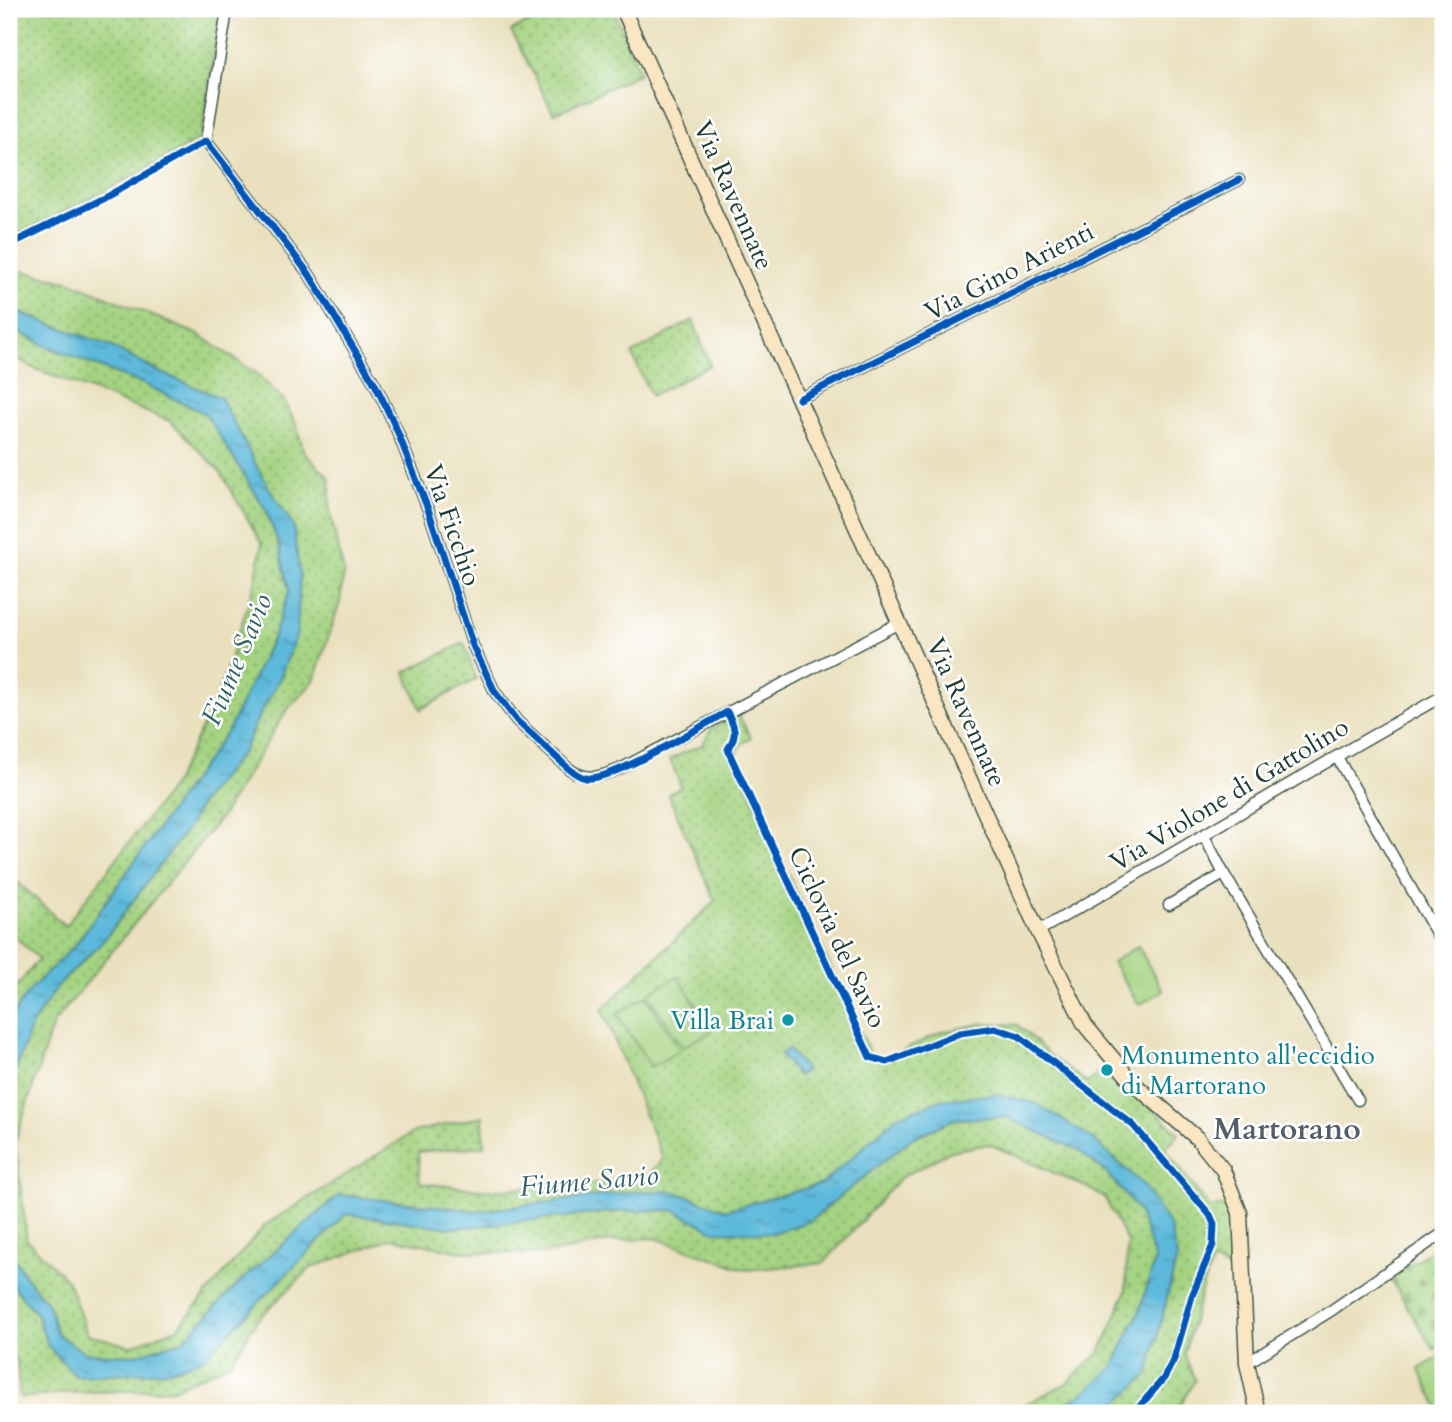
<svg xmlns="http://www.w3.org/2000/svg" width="1452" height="1422" viewBox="0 0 1452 1422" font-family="Cardo,serif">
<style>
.grass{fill:url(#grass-dots);stroke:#62885a;stroke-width:2}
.cemetery{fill:url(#cemetery-stones);stroke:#62885a;stroke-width:2}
.pitch{fill:#a4d381;stroke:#62885a;stroke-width:2}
.water{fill:url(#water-ripples);stroke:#3e7b88;stroke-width:2}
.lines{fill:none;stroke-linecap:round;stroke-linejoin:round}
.street-casing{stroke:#3d5549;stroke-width:13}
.secondary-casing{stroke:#3d5549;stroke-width:17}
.street{stroke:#fff;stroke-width:10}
.secondary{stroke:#fbe6c3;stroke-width:14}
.cycleway-casing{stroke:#fff;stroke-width:11}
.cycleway{stroke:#0057b8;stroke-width:7}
.culture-dot{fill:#0f9aa8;stroke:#fff;stroke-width:2.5}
.labels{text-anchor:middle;stroke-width:5;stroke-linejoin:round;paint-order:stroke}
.street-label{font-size:26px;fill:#1f3d34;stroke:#fff}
.culture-label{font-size:26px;fill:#0d838f;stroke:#fff;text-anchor:end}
.water-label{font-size:28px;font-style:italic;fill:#326266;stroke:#fff}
.quarter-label{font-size:30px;font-weight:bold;fill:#545e68;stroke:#fff}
</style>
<defs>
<pattern id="grass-dots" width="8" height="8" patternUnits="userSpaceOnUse" patternTransform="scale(1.75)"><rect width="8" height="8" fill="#a4d381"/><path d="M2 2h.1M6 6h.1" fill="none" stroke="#85ac6a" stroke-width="1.8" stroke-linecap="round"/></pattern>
<pattern id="cemetery-stones" width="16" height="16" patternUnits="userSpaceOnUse" patternTransform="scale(1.75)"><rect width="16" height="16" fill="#a4d381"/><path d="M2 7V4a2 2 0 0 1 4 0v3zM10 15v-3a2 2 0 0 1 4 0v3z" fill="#85ac6a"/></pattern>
<pattern id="water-ripples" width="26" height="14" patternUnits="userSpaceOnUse" patternTransform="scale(1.75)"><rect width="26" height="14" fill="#5db9db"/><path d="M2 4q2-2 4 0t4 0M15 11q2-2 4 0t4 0" fill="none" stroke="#4c98b2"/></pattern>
</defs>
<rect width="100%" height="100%" fill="#fff"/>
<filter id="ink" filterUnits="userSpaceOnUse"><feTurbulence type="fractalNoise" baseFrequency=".0143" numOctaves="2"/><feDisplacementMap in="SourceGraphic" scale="14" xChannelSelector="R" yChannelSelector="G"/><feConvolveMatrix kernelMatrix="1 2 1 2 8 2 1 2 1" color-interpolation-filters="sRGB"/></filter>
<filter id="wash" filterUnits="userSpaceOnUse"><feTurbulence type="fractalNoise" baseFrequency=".00686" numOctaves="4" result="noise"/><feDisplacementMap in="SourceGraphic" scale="28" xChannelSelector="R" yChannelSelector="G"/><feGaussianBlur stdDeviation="1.57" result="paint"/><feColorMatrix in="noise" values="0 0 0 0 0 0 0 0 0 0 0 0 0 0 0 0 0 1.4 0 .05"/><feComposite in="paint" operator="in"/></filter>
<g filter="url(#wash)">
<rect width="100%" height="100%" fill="#eae0bd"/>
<path class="grass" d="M 9,9 L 221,9 L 201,138 L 127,180 L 9,239 Z
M 554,9 L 613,9 L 640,73 L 554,114 L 511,31 Z
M 9,268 L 71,282 L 199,335 L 257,374 L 283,399 L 296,424 L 304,452 L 330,478 L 330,513 L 344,573 L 340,602 L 314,681 L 286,711 L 221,817 L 53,1024 L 15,1142 L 27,1240 L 68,1281 L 87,1334 L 130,1346 L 178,1328 L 265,1225 L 414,1132 L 483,1116 L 484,1146 L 418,1152 L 420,1183 L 488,1190 L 644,1180 L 663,1159 L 602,1009 L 715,901 L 668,794 L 681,787 L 670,759 L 702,745 L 712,728 L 738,714 L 751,738 L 741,744 L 735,758 L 870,1053 L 886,1059 L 941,1032 L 985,1023 L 1018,1025 L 1054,1059 L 1088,1083 L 1106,1065 L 1179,1133 L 1165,1149 L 1210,1208 L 1229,1206 L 1231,1270 L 1213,1261 L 1203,1285 L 1184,1354 L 1195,1380 L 1176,1413 L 1106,1413 L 1148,1375 L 1177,1257 L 1169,1225 L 1037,1104 L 898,1116 L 822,1184 L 726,1210 L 672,1191 L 632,1192 L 479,1211 L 339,1195 L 242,1280 L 183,1341 L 134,1355 L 85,1353 L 57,1334 L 48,1304 L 25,1276 L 9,1249 L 9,1088 L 31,1026 L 57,987 L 104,940 L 189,826 L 201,803 L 244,750 L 256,722 L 280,678 L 296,633 L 300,576 L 264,480 L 221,398 L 159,372 L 107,345 L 9,309 Z
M 693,320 L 710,365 L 651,396 L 632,354 Z
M 9,327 L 46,346 L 146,385 L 206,414 L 266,510 L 279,545 L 289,591 L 274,635 L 230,727 L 76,944 L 9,1020 L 9,996 L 39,959 L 9,931 L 9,874 L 65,926 L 173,785 L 217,698 L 255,583 L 262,544 L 220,471 L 170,421 L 31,367 L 9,353 Z
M 464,643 L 476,679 L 421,709 L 405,672 Z
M 1006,1117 L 1078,1150 L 1107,1173 L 1138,1210 L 1155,1259 L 1141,1308 L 1113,1368 L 1079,1397 L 1045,1413 L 1009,1413 L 1067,1383 L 1101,1351 L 1126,1291 L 1127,1242 L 1105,1198 L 1086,1187 L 989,1144 L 951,1151 L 900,1178 L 824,1263 L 746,1270 L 655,1238 L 610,1241 L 546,1254 L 461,1252 L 392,1238 L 311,1268 L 258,1319 L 230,1363 L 173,1389 L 67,1393 L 20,1398 L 17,1361 L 9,1354 L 9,1281 L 36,1313 L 49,1347 L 76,1376 L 204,1358 L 346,1214 L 454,1228 L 622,1211 L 674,1210 L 714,1231 L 810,1221 L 912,1138 L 954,1119 Z"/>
<path class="cemetery" d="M 1443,1244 L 1443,1345 L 1434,1350 L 1389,1277 Z"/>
<path class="pitch" d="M 1138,946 L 1163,991 L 1139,1005 L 1112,962 Z
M 678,976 L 712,1031 L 683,1047 L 648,994 Z
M 646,996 L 680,1050 L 651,1067 L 617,1014 Z
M 1443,1355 L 1443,1413 L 1441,1413 L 1419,1369 Z"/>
<path class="water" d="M 9,309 L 108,345 L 159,372 L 221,398 L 264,480 L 293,525 L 300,576 L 297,633 L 280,678 L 256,722 L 244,750 L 201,803 L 189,826 L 104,940 L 57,987 L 31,1026 L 9,1088 L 10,1017 L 33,987 L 76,944 L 230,727 L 274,635 L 289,591 L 279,545 L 266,510 L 206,414 L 146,385 L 46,346 L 9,327 Z
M 788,1049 L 806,1070 L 798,1076 L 780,1055 Z
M 997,1094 L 1037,1104 L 1094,1140 L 1144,1186 L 1169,1225 L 1177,1257 L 1148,1375 L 1106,1413 L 1045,1413 L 1079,1397 L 1113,1368 L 1141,1308 L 1155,1259 L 1138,1210 L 1107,1173 L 1078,1150 L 1006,1117 L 954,1119 L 912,1138 L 810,1221 L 773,1233 L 714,1231 L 674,1210 L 622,1211 L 454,1228 L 346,1214 L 204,1358 L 168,1371 L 76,1376 L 49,1347 L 36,1313 L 9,1281 L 9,1249 L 25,1276 L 48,1304 L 57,1334 L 85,1353 L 134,1355 L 183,1341 L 242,1280 L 339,1195 L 479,1211 L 632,1192 L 672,1191 L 726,1210 L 822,1184 L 898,1116 L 941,1100 Z"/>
</g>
<g filter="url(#ink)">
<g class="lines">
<g class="street-casing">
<path id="street" d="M 230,9 L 226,17 L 206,141 L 309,274 L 375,384 L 396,428 L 429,512 L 473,646 L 495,692 L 517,721 L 568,768 C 586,782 600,777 620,769 L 899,623
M 799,399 L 1239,180
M 1337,757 L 1443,945
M 1204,836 L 1224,874 L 1358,1100
M 1169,905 L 1224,874
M 1038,931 C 1174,855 1306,771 1443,696
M 1247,1363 L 1332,1310 L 1443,1233"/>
</g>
<g class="secondary-casing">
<path id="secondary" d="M 623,9 L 1038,931 L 1085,1025 L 1133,1083 L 1197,1138 L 1223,1170 L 1240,1213 L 1247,1363 L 1258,1413"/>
</g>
<use href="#street" class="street"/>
<use href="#secondary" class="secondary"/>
<g class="cycleway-casing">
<path id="cycleway" d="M 9,245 L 104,198 L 206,141 L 309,274 L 375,384 L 396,428 L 429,512 L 473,646 L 495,692 L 517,721 L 568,768 C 573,772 579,777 586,778 C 611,782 701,726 727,712 C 735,727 738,734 728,749 L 731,757 L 870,1057 L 887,1062 L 960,1033 L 995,1028 L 1019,1036 L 1133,1125 L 1210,1215 L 1214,1224 L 1213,1245 L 1192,1296 L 1174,1359 L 1164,1378 L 1134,1413
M 799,399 L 1239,180"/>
</g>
<use href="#cycleway" class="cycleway"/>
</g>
</g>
<g class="culture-dot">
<circle cx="788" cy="1020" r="7"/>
<circle cx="1107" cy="1070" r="7"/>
</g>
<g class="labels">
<g class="street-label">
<text transform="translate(734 195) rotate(66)" y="9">Via Ravennate</text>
<text transform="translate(1009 271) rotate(-27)" y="9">Via Gino Arienti</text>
<text transform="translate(453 525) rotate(71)" y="9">Via Ficchio</text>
<text transform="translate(967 712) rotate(66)" y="9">Via Ravennate</text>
<text transform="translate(1229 794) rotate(-31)" y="9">Via Violone di Gattolino</text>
<text transform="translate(838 937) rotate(65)" y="9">Ciclovia del Savio</text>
</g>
<g class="culture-label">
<text x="774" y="1029">Villa Brai</text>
<text x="1121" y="1064" text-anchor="start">Monumento all'eccidio<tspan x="1121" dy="30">di Martorano</tspan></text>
</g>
<g class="water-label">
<text transform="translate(236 659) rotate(-67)" y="10">Fiume Savio</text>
<text transform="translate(589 1180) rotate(-5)" y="10">Fiume Savio</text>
</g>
<g class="quarter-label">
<text x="1287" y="1139">Martorano</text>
</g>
</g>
<rect width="1452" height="1422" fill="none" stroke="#fff" stroke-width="35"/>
</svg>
